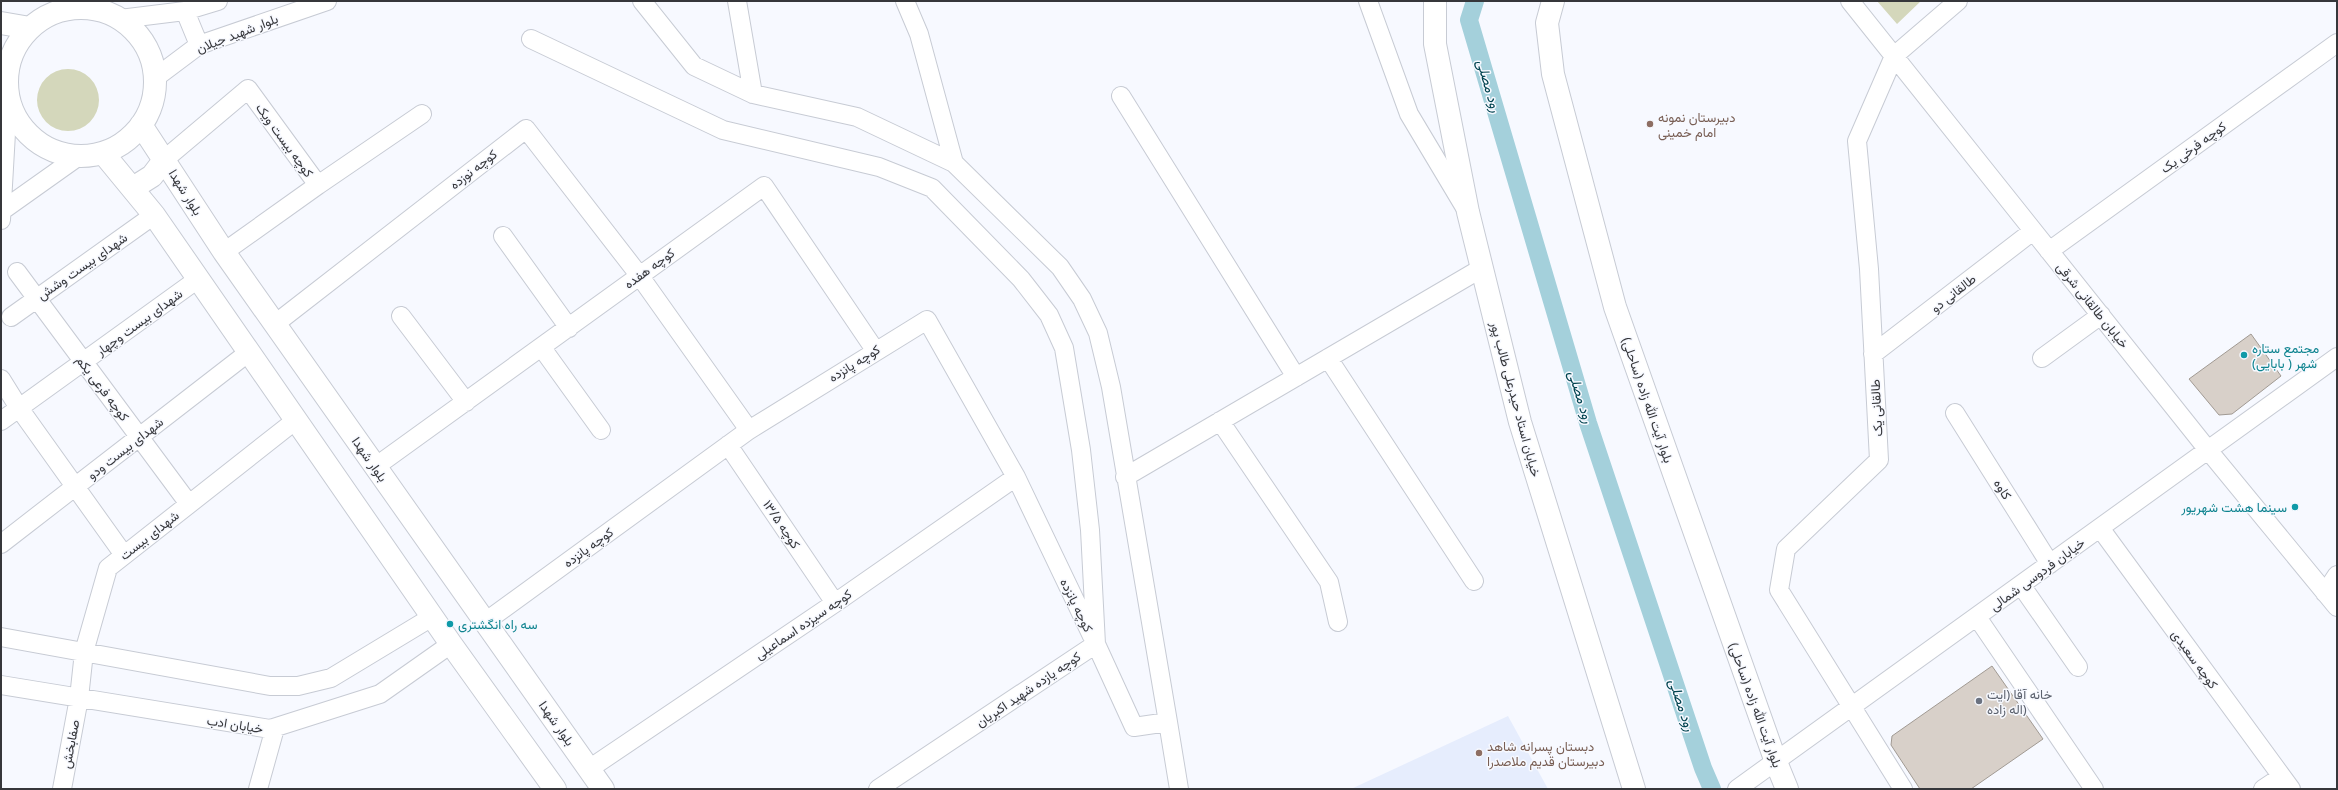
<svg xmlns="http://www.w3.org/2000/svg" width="2338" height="790" viewBox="0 0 2338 790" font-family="'Noto Sans',Vazirmatn,sans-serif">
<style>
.built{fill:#e6edfd}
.green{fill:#d4d7bb}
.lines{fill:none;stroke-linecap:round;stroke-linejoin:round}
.canal{stroke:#a4d0db;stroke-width:18}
.building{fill:#d8d0c9;stroke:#a19a93}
.minor-casing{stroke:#c7cbd4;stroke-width:20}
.major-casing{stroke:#c7cbd4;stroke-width:24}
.minor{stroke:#fff;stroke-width:18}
.major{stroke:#fff;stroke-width:22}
.education-dot{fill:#8d6e63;stroke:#f7f9ff;stroke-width:1.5}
.culture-dot{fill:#0f9aa8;stroke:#f7f9ff;stroke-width:1.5}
.worship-dot{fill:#6b7280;stroke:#f7f9ff;stroke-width:1.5}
.labels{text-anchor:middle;stroke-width:3;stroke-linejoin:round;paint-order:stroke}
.street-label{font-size:13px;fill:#36373b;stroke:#f7f9ff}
.education-label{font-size:13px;fill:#785e54;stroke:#f7f9ff;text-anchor:start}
.culture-label{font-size:13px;fill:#0d838f;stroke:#f7f9ff;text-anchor:start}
.worship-label{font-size:13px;fill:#5b616d;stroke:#f7f9ff;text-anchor:start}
.water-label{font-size:14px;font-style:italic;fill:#00434f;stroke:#f7f9ff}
</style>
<rect width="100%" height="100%" fill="#f7f9ff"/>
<path class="built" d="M 1508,716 L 1548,789 L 1351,789 Z"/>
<path class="green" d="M 1877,1 L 1921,1 L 1897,24 Z
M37 100a31 31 0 1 1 62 0a31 31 0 1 1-62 0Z"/>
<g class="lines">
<path class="canal" d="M 1475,1 L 1469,20 L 1588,423 L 1703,768 L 1712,789"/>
</g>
<path class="building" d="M 2251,334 L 2281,376 L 2232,414 L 2219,415 L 2189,379 Z
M 1992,666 L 2043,739 L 1971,789 L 1920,789 L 1891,745 L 1892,736 Z"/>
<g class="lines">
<g class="minor-casing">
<path id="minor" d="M 642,1 L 694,66 L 753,94 L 857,117 L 954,163 L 1060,267 L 1082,299 L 1098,333 L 1111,387 L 1168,722
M 737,1 L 753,94
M 905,1 L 919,34 L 954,163
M 1368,1 L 1409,114 L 1464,206
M 1850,1 L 2208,450 L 2337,607
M 185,11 L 199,45
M 120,19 L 185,11 L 218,1
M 531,39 L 723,130 L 879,167 L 932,188 L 1021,279 L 1049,315 L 1064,348 L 1081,450 L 1090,530 L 1096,644
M 155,78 L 199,45 L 327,1
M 1121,96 L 1296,377
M 165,159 L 248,89 L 318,185 L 224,252
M 318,185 L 422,114
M 3,210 L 79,156
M 1,220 L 8,98
M 503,236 L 569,328
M 2049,251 L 2337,43
M 17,272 L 189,504
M 401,316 L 466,402
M 11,317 L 154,215
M 275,324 L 526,129 L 639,275 L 749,430
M 542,348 L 601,430
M 1873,354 L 2033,231
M 1328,358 L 1474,581
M 2042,358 L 2101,315
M 1,379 L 19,408 L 124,555
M 1955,413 L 2050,564
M 1,421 L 198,279
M 1220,421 L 1329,582 L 1338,622
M 728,445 L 835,603
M 375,467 L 764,186 L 875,350
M 1125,477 L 1482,268
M 2100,528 L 2291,789
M 1,544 L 249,352
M 2021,585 L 2078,667
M 2325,593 L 2337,575
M 1977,617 L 2094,789
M 485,622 L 749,430 L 927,320 L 1016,477 L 1092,636
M 1,637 L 270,686 L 298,686 L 331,678 L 432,617
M 1,685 L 270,729 L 380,694 L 451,644
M 589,769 L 835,603 L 1016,477
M 62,789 L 79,698 L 84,652 L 108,568 L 296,420
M 258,789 L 275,728
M 878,789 L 1096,644 L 1134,727 L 1168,722 L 1179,789
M 1737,789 L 2337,357
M 1903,789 L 1779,590 L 1786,549 L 1879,460 L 1869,269 L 1857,141 L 1894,56 L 1958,1
M 2263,789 L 2281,777"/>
</g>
<g class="major-casing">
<path id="major" d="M 1435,1 L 1435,44 L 1468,212 L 1520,422 L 1634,789
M 1553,1 L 1547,23 L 1553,74 L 1615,307 L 1776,762 L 1787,789
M7 82a74 74 0 1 1 148 0a74 74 0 1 1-148 0Z
M 1,23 L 30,28
M 141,125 L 224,252 L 603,789
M 103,153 L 154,215 L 451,644 L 555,789
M 133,188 L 152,176 L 165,159"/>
</g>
<use href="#minor" class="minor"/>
<use href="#major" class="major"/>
</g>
<g class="education-dot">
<circle cx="1650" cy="124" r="4"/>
<circle cx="1479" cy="753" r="4"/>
</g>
<g class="culture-dot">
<circle cx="2244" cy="355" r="4"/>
<circle cx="2295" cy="507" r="4"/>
<circle cx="450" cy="624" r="4"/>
</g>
<circle class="worship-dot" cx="1979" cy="701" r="4"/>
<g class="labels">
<g class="street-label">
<text transform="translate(237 33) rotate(-21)" y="5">بلوار شهید جیلان</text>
<text transform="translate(285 140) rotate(54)" y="5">کوچه بیست ویک</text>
<text transform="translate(2193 147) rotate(-36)" y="5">کوچه فرخی یک</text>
<text transform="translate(473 169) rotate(-38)" y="5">کوچه نوزده</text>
<text transform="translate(186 192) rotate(58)" y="5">بلوار شهدا</text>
<text transform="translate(82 266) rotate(-35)" y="5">شهدای بیست وشش</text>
<text transform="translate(649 268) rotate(-36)" y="5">کوچه هفده</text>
<text transform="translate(1953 293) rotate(-38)" y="5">طالقانی دو</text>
<text transform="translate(2093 305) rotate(51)" y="5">خیابان طالقانی شرقی</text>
<text transform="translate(139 322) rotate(-36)" y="5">شهدای بیست وچهار</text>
<text transform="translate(854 363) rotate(-32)" y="5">کوچه پانزده</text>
<text transform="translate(103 388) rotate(53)" y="5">کوچه فرعی یکم</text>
<text transform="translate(1516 399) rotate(75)" y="5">خیابان استاد حیدرعلی طالب پور</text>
<text transform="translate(1648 400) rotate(71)" y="5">بلوار آیت الله زاده (ساحلی)</text>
<text transform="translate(1876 408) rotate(-93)" y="5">طالقانی یک</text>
<text transform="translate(125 448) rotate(-38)" y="5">شهدای بیست ودو</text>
<text transform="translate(370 459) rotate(55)" y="5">بلوار شهدا</text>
<text transform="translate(2003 489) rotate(58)" y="5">کاوه</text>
<text transform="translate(782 524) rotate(56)" y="5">کوچه ۱۳/۵</text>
<text transform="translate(149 535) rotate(-38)" y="5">شهدای بیست</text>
<text transform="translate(588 547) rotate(-36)" y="5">کوچه پانزده</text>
<text transform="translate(2037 574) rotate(-36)" y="5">خیابان فردوسی شمالی</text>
<text transform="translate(1077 605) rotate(64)" y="5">کوچه پانزده</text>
<text transform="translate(803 624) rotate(-34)" y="5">کوچه سیزده اسماعیلی</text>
<text transform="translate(2195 659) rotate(54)" y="5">کوچه سعیدی</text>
<text transform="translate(1028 689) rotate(-34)" y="5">کوچه یازده شهید اکبریان</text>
<text transform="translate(1756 705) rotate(70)" y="5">بلوار آیت الله زاده (ساحلی)</text>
<text transform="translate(557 723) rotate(55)" y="5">بلوار شهدا</text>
<text transform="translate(235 724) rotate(9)" y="5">خیابان ادب</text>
<text transform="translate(70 744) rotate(-79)" y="5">صفابخش</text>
</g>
<g class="education-label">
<text x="1658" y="122">دبیرستان نمونه<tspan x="1658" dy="15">امام خمینی</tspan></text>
<text x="1487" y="751">دبستان پسرانه شاهد<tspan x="1487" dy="15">دبیرستان قدیم ملاصدرا</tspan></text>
</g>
<g class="culture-label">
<text x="2252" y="353">مجتمع ستاره<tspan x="2252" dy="15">شهر ( بابایی)</tspan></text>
<text x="2287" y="512" text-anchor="end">سینما هشت شهریور</text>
<text x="458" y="629">سه راه انگشتری</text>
</g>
<g class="worship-label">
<text x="1987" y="699">خانه آقا (ایت<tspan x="1987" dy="15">اله زاده)</tspan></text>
</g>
<g class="water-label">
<text transform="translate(1489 86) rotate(74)" y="5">رود مصلی</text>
<text transform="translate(1581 397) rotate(73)" y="5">رود مصلی</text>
<text transform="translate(1682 705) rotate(72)" y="5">رود مصلی</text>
</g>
</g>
<rect width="2338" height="790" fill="none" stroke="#36373b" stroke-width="4"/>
</svg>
